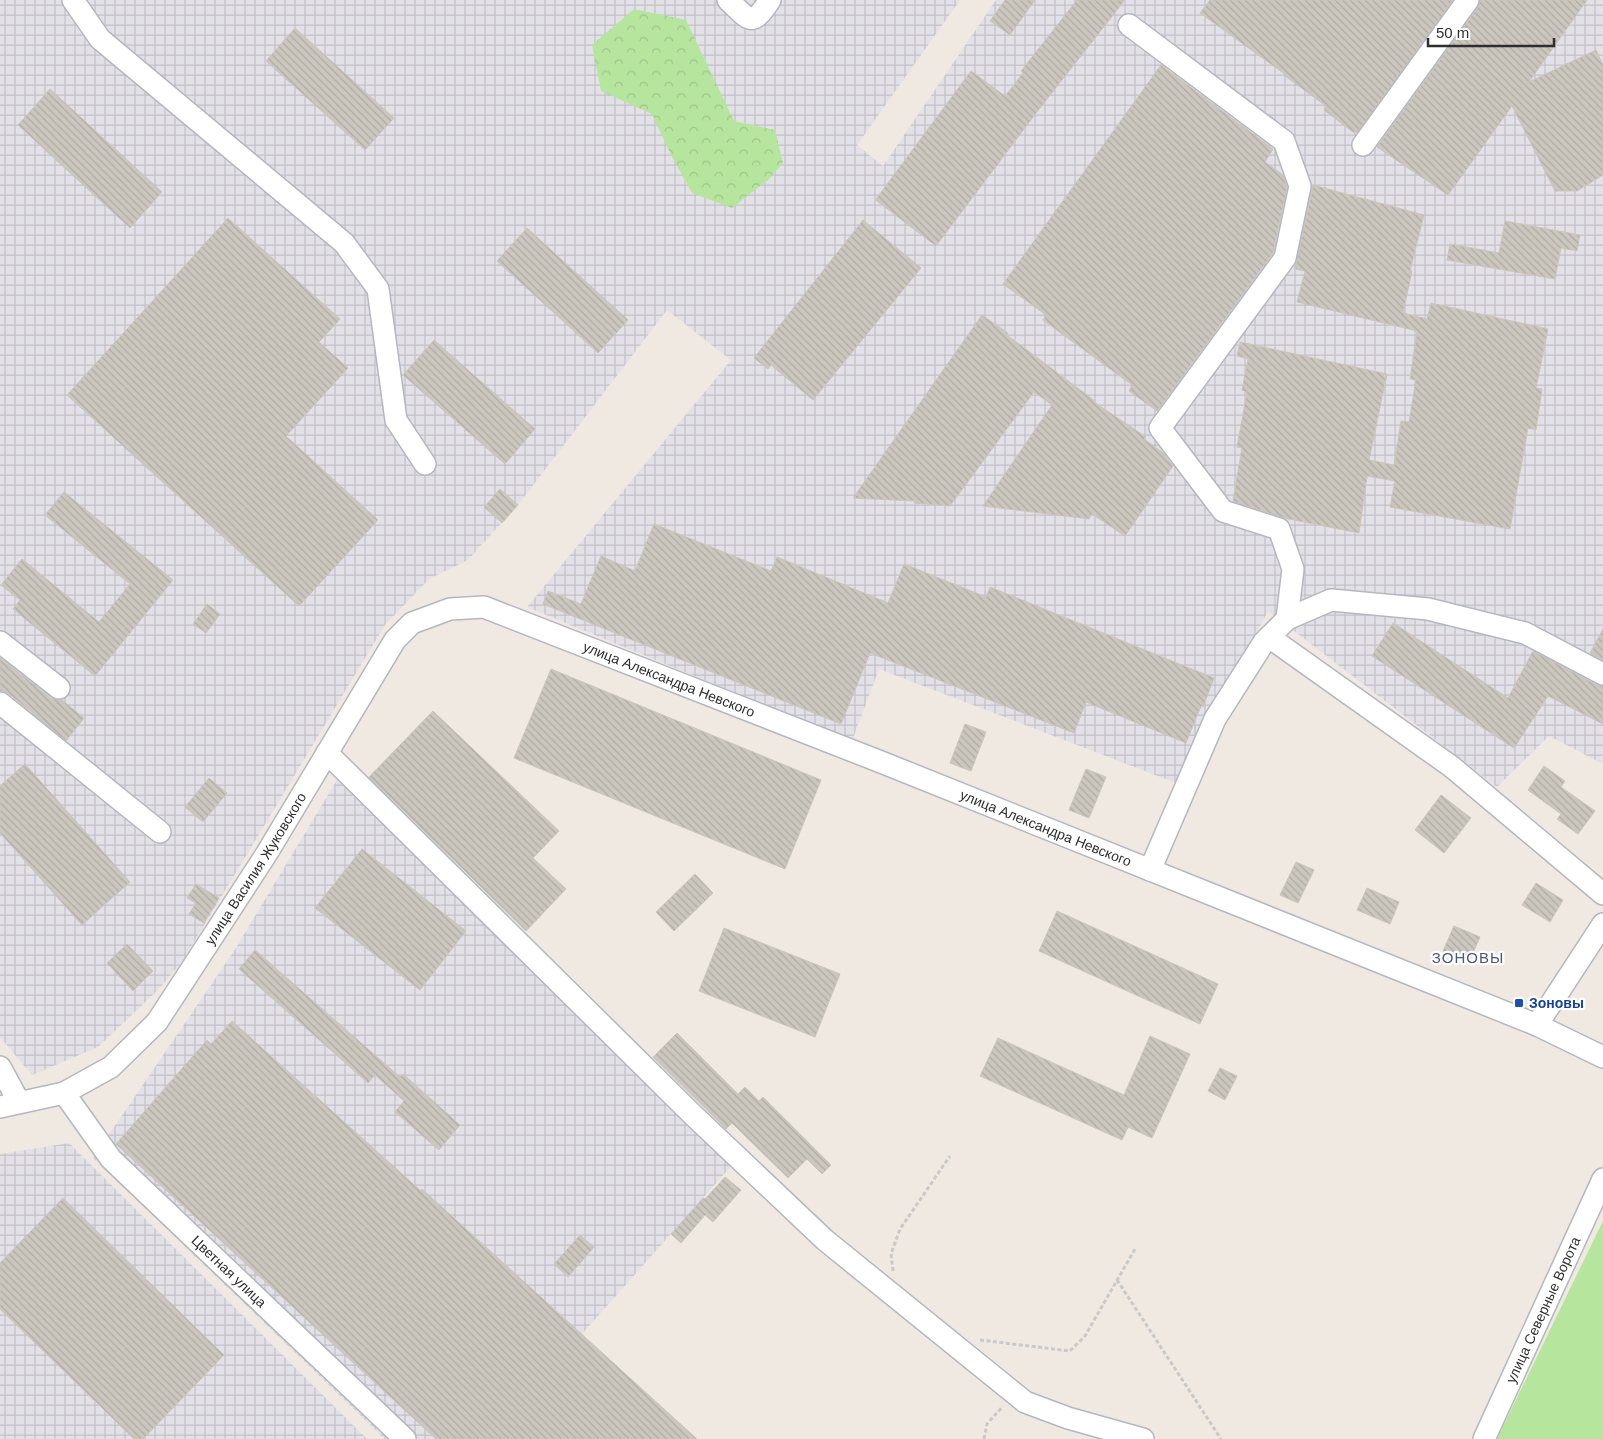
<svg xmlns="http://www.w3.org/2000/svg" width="1603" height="1439" viewBox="0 0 1603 1439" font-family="Arial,sans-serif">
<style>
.industrial{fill:url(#industrial-grid)}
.grass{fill:#b6e59e}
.forest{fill:url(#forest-crowns)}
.building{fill:url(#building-back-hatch);stroke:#cbc5ba}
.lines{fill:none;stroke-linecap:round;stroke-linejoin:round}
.minor-casing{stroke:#b4b7c1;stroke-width:24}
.path{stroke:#c9c9c9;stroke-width:3;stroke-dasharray:4 2.5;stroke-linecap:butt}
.minor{stroke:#fff;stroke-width:21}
.transit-dot{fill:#1a4fb4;stroke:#fff;stroke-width:2}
.labels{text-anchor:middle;stroke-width:4.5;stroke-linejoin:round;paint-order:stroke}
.street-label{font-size:14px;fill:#2e2e2e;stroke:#fff}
.transit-label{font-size:14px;font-weight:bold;fill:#164399;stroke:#fff;text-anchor:start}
.neighbourhood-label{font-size:15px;letter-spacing:1px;fill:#4d5680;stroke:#fff}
</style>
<defs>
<pattern id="industrial-grid" width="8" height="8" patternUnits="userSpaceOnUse" patternTransform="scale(1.25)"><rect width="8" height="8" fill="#e3e1e8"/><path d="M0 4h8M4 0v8" fill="none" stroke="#c3c1c7"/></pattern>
<pattern id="forest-crowns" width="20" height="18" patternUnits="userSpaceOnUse" patternTransform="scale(1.25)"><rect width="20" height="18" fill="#b6e59e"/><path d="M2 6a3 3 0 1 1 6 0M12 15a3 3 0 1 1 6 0" fill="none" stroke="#9dc588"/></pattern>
<pattern id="building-back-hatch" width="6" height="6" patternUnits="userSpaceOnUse" patternTransform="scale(1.25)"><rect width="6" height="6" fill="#cbc7bf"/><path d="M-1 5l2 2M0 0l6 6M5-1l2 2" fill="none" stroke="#afaba4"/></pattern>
</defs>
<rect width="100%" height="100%" fill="#efe9e1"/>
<path class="industrial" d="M 0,0 L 960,0 L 857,145 L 883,166 L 996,0 L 1603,0 L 1603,764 L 1549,736 L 1497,787 L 1268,611 L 1176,783 L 879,669 L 852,741 L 527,607 L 731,360 L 667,310 L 518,505 L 468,560 L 429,579 L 385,625 L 182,962 L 156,992 L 98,1047 L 32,1075 L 0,1037 Z
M 340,775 L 733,1164 L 582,1334 L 696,1439 L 385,1439 L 93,1158 L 234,951 Z
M 69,1143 L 367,1439 L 0,1439 L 0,1154 Z"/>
<path class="grass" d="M 1603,1221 L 1603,1439 L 1497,1439 Z"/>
<path class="forest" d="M 634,9 L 686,20 L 734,121 L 775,130 L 783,163 L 768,180 L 732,208 L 692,193 L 671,155 L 652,114 L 601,91 L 592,45 Z"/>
<path class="building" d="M 1005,0 L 1035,0 L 1010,35 L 990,21 Z
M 1077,0 L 1125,0 L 1040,108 L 936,246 L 877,201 L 876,199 L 971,71 L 1005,96 L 1023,73 L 1021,71 Z
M 1210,0 L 1453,0 L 1357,133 L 1355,131 L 1354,133 L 1324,110 L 1326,106 L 1285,76 L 1286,75 L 1200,13 Z
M 1480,0 L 1587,0 L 1529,82 L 1596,50 L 1603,65 L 1603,175 L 1577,191 L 1555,191 L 1512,106 L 1448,195 L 1377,147 L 1478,7 Z
M 295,28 L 394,118 L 365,150 L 266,61 Z
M 1161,65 L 1273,149 L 1265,162 L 1283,175 L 1287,187 L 1273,253 L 1157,411 L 1129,391 L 1132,385 L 1043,320 L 1046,315 L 1003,284 Z
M 50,89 L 162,192 L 130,228 L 18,125 Z
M 1313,185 L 1424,215 L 1410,271 L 1412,271 L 1403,313 L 1427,319 L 1431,303 L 1548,329 L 1536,388 L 1542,389 L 1536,430 L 1528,428 L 1510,529 L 1390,507 L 1395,481 L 1367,476 L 1359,533 L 1284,518 L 1233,501 L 1242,448 L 1237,447 L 1247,392 L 1242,390 L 1248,359 L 1237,356 L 1240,342 L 1387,374 L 1369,460 L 1394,465 L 1401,421 L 1409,422 L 1416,380 L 1410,379 L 1417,331 L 1297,302 L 1305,271 L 1295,269 Z
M 228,218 L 340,319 L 319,342 L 348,368 L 286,436 L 378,520 L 299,606 L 67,395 Z
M 863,220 L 921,268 L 813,400 L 771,365 L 768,369 L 754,358 Z
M 1505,221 L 1580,235 L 1577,251 L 1561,248 L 1555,279 L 1447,260 L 1450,244 L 1499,253 Z
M 527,228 L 628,320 L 598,353 L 497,261 Z
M 982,315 L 1008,333 L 1007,335 L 1095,401 L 1094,402 L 1146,437 L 1144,439 L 1162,452 L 1173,466 L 1125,536 L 1092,514 L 1089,519 L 983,506 L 1052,405 L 1034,392 L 950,506 L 914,503 L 915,501 L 853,498 Z
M 434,340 L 535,429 L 505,464 L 403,375 Z
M 500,489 L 518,505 L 502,523 L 484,507 Z
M 64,492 L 173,580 L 95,676 L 13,609 L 20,600 L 1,585 L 22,559 L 99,622 L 130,584 L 45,515 Z
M 654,524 L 771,571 L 777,557 L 888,603 L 904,564 L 986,597 L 990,587 L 1214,678 L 1203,707 L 1201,706 L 1186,743 L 1086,702 L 1074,733 L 870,653 L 841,724 L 543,604 L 548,591 L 581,604 L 601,556 L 635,571 Z
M 207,604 L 220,614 L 206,633 L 193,624 Z
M 1393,623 L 1508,698 L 1533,651 L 1597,685 L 1603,686 L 1603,724 L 1548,696 L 1514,748 L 1372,656 Z
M 1603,629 L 1603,660 L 1590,653 Z
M 0,658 L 51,698 L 57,700 L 62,700 L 84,718 L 66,741 L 8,693 L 0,691 Z
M 551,669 L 821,780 L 785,869 L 514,758 Z
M 433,711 L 559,831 L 533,858 L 566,889 L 526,931 L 369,777 Z
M 965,724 L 986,732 L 971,771 L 950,763 Z
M 25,764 L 130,882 L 82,925 L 0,833 L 0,786 Z
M 1544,766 L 1565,781 L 1561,787 L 1595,811 L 1578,834 L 1557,819 L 1561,814 L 1528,790 Z
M 1086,769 L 1106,777 L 1089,818 L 1069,810 Z
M 209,778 L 227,793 L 203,822 L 185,807 Z
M 1441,795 L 1471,818 L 1444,853 L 1415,830 Z
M 362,849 L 466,931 L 420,990 L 315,908 Z
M 1296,862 L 1314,870 L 1298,903 L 1280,895 Z
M 695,874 L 713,893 L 674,931 L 656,912 Z
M 1536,883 L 1563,900 L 1550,922 L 1522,905 Z
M 196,884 L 219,898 L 204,923 L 189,914 L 196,903 L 187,898 Z
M 1367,888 L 1399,902 L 1390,924 L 1357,910 Z
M 1057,911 L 1218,984 L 1200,1024 L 1039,951 Z
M 1454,926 L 1480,937 L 1469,962 L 1443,951 Z
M 724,928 L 840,974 L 815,1037 L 699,991 Z
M 127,944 L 153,971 L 133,991 L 107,963 Z
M 255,950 L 400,1077 L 403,1074 L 460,1125 L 439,1150 L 395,1112 L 404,1101 L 375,1075 L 368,1083 L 239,969 Z
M 232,1021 L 421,1191 L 422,1189 L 697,1439 L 436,1439 L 116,1144 L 207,1040 L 211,1044 Z
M 677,1033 L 738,1094 L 745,1087 L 759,1101 L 763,1097 L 831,1165 L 822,1174 L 807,1159 L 788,1178 L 732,1123 L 726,1129 L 653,1057 Z
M 1150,1036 L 1190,1054 L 1152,1138 L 1128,1127 L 1122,1140 L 980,1076 L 998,1038 L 1124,1095 Z
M 1220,1068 L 1237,1076 L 1225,1100 L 1208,1091 Z
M 725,1177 L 741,1190 L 713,1222 L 705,1215 L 681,1243 L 671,1234 L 703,1198 L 705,1199 Z
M 63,1198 L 224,1355 L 143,1439 L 134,1439 L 0,1309 L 0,1263 Z
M 580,1235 L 594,1247 L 568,1277 L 554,1264 Z"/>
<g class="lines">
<g class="minor-casing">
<g id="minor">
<path d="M 73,0 L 100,39 L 344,243 L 378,289 L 396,420 L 425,464"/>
<path d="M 728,0 C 750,20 751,29 770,0"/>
<path d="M 1129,25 L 1284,141 L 1300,186 L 1285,258 L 1160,428 L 1223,511 L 1279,529 L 1293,569 L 1287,619"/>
<path d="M 1363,145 L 1468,0"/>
<path d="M 1269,637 L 1452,767 L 1603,894"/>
<path d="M 0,642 L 59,688"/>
<path d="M 0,703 L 160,832"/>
<path d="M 327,753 L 693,1115 L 825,1240 L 1025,1402 L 1068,1418 L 1143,1439"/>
<path d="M 1150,870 L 1215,719 L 1264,642 L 1287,619 L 1331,600 L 1428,609 L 1525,633 L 1603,674"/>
<path d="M 1537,1025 L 1603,924"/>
<path d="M 0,1067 L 19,1102"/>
<path id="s1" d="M 64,1093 L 111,1159 L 405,1439"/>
<path id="s2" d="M 0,1107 L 64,1093 L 111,1067 L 157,1022 L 267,853 L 395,640 L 412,623 L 450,609 L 484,607 L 881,762 L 1537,1025 L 1603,1057"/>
<path id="s3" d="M 1484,1439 L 1603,1179"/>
</g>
</g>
<path class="path" d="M 893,1271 L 891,1254 L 900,1229 L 950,1156
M 1117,1280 L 1221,1439
M 980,1340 L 1070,1351 L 1085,1336 L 1135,1249
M 984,1439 L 987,1424 L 1003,1406"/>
<use href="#minor" class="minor"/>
</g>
<rect class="transit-dot" x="1514" y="998" width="10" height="10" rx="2.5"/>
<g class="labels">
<g class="street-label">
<text dy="5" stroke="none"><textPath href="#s2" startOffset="931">улица Александра Невского</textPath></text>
<text dy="5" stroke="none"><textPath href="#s2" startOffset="1336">улица Александра Невского</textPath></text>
<text dy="5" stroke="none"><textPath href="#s2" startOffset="366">улица Василия Жуковского</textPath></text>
<text dy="5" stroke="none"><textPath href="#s1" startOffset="244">Цветная улица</textPath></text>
<text dy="5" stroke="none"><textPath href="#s3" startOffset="142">улица Северные Ворота</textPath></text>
</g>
<g class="transit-label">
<text x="1529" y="1008">Зоновы</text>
</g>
<g class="neighbourhood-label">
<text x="1468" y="963">ЗОНОВЫ</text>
</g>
</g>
<path d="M1428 38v8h126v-8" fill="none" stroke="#2e2e2e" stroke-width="2.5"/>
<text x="1436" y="38" font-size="15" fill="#2e2e2e" stroke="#ffffff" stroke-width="4" paint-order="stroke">50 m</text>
</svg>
